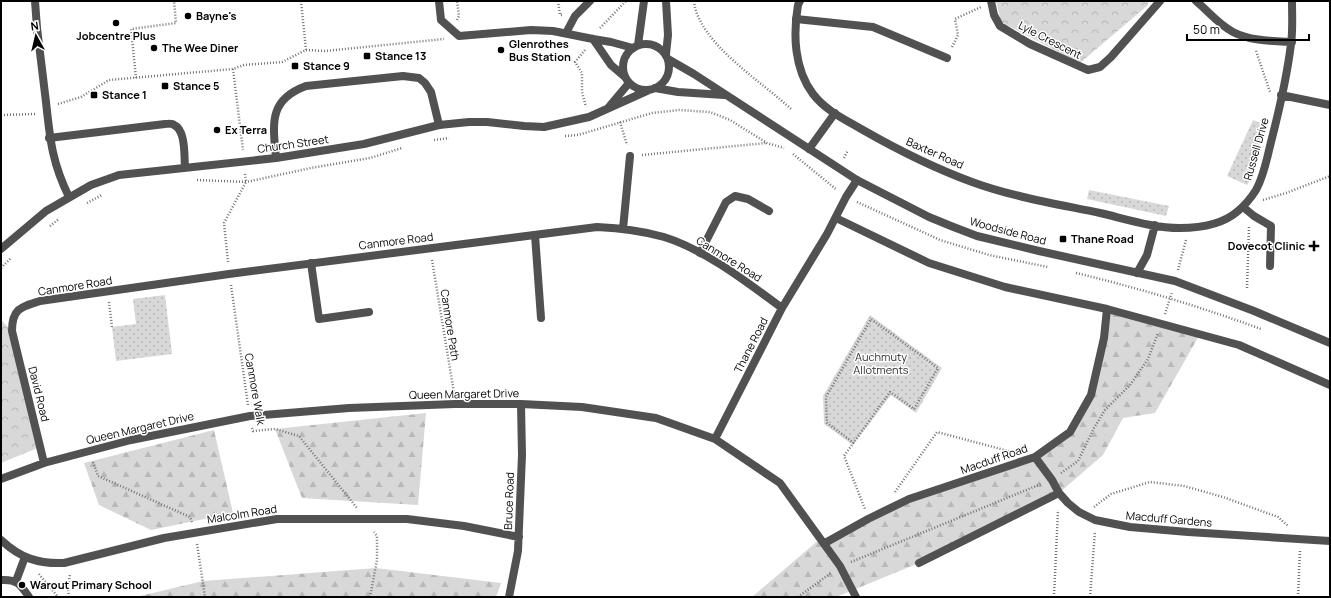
<svg xmlns="http://www.w3.org/2000/svg" width="1331" height="598" viewBox="0 0 1331 598" font-family="Manrope,sans-serif">
<style>
.forest{fill:url(#forest-firs)}
.park{fill:url(#park-crowns)}
.garden{fill:url(#garden-dots)}
.lines{fill:none;stroke-linecap:round;stroke-linejoin:round}
.path{stroke:#737373;stroke-width:2.5;stroke-dasharray:1 2;stroke-linecap:butt}
.service{stroke:#515151;stroke-width:8}
.minor{stroke:#515151;stroke-width:8}
.tertiary{stroke:#515151;stroke-width:8}
.poi-dot{fill:#000;stroke:#fff;stroke-width:1.5}
.labels{text-anchor:middle;stroke-width:3;stroke-linejoin:round;paint-order:stroke}
.poi-label{font-size:11px;font-weight:bold;fill:#000;stroke:#fff;text-anchor:start}
.street-label{font-size:11px;fill:#000;stroke:#fff}
.park-label{font-size:11px;fill:#2f2f2f;stroke:#fff}
</style>
<defs>
<pattern id="forest-firs" width="22" height="20" patternUnits="userSpaceOnUse"><rect width="22" height="20" fill="#d8d8d8"/><path d="M5 1l3.5 6h-7zM16 11l3.5 6h-7z" fill="#b8b8b8"/></pattern>
<pattern id="park-crowns" width="20" height="18" patternUnits="userSpaceOnUse"><rect width="20" height="18" fill="#d8d8d8"/><path d="M2 6a3 3 0 1 1 6 0M12 15a3 3 0 1 1 6 0" fill="none" stroke="#b8b8b8"/></pattern>
<pattern id="garden-dots" width="8" height="8" patternUnits="userSpaceOnUse"><rect width="8" height="8" fill="#d8d8d8"/><path d="M2 2h.1M6 6h.1" fill="none" stroke="#b8b8b8" stroke-width="1.8" stroke-linecap="round"/></pattern>
</defs>
<rect width="100%" height="100%" fill="#fff"/>
<path class="forest" d="M 1107,309 L 1200,334 L 1155,413 L 1123,418 L 1103,455 L 1059,493 L 919,563 L 836,597 L 752,597 L 821,538 L 825,543 L 909,499 L 1034,457 L 1070,432 L 1091,395 Z
M 426,413 L 418,505 L 302,498 L 275,429 Z
M 214,430 L 233,513 L 151,530 L 99,505 L 84,463 Z
M 376,568 L 501,583 L 496,597 L 136,597 L 203,581 Z"/>
<path class="park" d="M 996,1 L 1149,1 L 1147,6 L 1080,63 L 1001,22 Z
M 1,320 L 12,331 L 40,447 L 1,463 Z"/>
<path class="garden" d="M 1253,120 L 1263,124 L 1253,176 L 1247,185 L 1227,176 Z
M 1089,190 L 1169,206 L 1166,216 L 1087,199 Z
M 165,295 L 172,354 L 116,361 L 112,327 L 136,324 L 133,299 Z
M 870,315 L 942,368 L 916,413 L 891,395 L 853,445 L 824,424 L 823,396 Z"/>
<g class="lines">
<path class="path" d="M 558,1 L 560,15 L 562,15
M 694,1 C 698,43 764,83 792,110
M 457,20 L 459,16 L 457,1
M 600,28 L 626,1
M 952,47 L 958,35 L 955,19 L 981,7
M 306,50 L 325,51 L 444,39
M 585,50 L 575,62 L 582,73 L 582,92 L 586,107
M 1256,51 L 1270,92
M 233,69 L 243,150
M 136,78 L 131,29 L 176,23 L 174,1
M 58,104 L 81,97 L 109,80 L 233,69 L 244,65 L 282,62 L 306,50 L 301,1
M 1,115 L 35,114
M 620,122 L 627,145
M 565,136 L 578,135 L 652,113 L 679,110 L 710,112 L 730,120 L 767,143 L 784,148
M 434,140 L 449,138
M 793,154 L 837,190
M 642,155 L 766,143
M 844,158 L 848,150
M 197,180 L 246,182 L 311,168 L 370,158 L 402,148
M 1263,200 L 1286,193 L 1330,176
M 857,202 L 940,240 L 989,255 L 1048,267
M 87,203 L 102,195
M 50,226 L 59,219
M 432,260 L 454,393
M 228,262 L 224,223 L 246,182 L 245,173
M 1,268 L 11,258
M 1178,270 L 1186,240
M 1076,273 C 1139,288 1201,307 1261,329
M 231,285 L 248,405
M 1247,288 L 1249,226
M 109,302 L 112,327
M 1165,314 L 1172,292
M 252,428 L 253,431 L 275,429 L 299,436 L 357,508
M 854,443 L 827,423 L 826,397 L 871,319 L 938,368 L 914,409 L 890,392 L 844,456 L 865,509
M 93,462 L 98,476 L 190,517 L 192,522
M 1061,473 L 1078,461 L 1094,428 L 1105,410 L 1130,385 L 1148,359 L 1158,333
M 895,492 L 937,432 L 1012,452
M 1094,507 L 1111,494 L 1150,482 L 1184,486 L 1223,497 L 1278,517 L 1288,526
M 197,544 L 205,597
M 851,562 L 1041,484
M 39,574 L 58,597
M 69,597 L 68,590 L 70,574
M 370,597 L 377,560 L 377,536 L 374,532
M 798,597 L 831,573
M 1054,597 L 1058,510
M 1090,597 L 1095,531
M 1298,597 L 1300,550"/>
<path class="service" d="M 35,1 L 37,28
M 439,1 L 441,20 L 459,36 L 531,30 L 553,31 L 593,39 L 611,42 L 633,48
M 796,19 L 873,27 L 947,58
M 566,33 L 575,16 L 590,1
M 593,39 L 611,65 L 625,77
M 49,138 L 165,124 C 168,124 172,123 174,125 C 186,130 184,156 185,167
M 276,158 C 273,124 268,100 306,86 L 403,76 L 419,78 L 425,83 L 431,92 L 439,125
M 1243,207 L 1254,216 L 1271,226 L 1270,266
M 535,235 L 541,318
M 700,253 L 726,202 L 735,196 L 748,199 L 769,211
M 311,263 L 319,319 L 369,312
M 919,563 L 1059,493
M 1,580 C 17,579 20,584 29,597
M 16,581 L 25,557"/>
<path class="minor" d="M 800,1 L 798,5 C 793,34 794,69 813,94 C 826,111 846,120 863,130 C 898,150 934,168 972,182 C 1013,197 1057,204 1100,213 C 1126,219 1153,228 1180,228 C 1201,228 1222,225 1238,211 C 1245,205 1251,198 1256,190 C 1264,176 1267,158 1271,142 C 1279,111 1287,76 1291,44 C 1293,30 1292,15 1292,1
M 991,1 L 994,15 L 1000,26 L 1030,44 L 1088,70 L 1100,67 L 1111,57 L 1160,1
M 1196,1 C 1208,11 1219,25 1233,32 C 1250,41 1272,41 1292,42
M 37,28 C 40,53 43,77 46,102 C 50,139 52,163 69,197
M 1281,95 L 1330,105
M 809,149 L 835,113
M 836,218 L 929,263 L 1005,287 L 1107,309 L 1239,345 L 1330,385
M 623,229 L 630,156
M 1137,273 L 1147,255 L 1155,225
M 715,439 L 782,308 L 827,234 L 846,197 L 857,180
M 1035,457 L 1052,480 L 1059,493 L 1068,503 L 1079,512 L 1095,520 L 1130,527 L 1188,532 L 1330,541
M 44,463 L 12,331 C 12,309 20,307 40,301 L 229,274 L 597,227 C 620,228 643,231 664,237 C 706,250 748,283 782,308
M 1,479 L 44,463 L 131,440 L 250,416 L 349,408 L 455,404 L 521,404 L 582,407 L 656,418 L 715,439 L 780,483 L 840,566 L 856,597
M 1,540 C 20,558 38,564 64,563 L 164,538 L 277,519 L 407,519 L 464,526 L 519,537
M 825,543 L 868,519 L 909,499 L 1035,457 L 1070,432 L 1091,395 L 1104,338 L 1107,309
M 509,597 L 518,551 L 522,455 L 521,404"/>
<path class="tertiary" d="M623 67a23 23 0 1 1 46 0a23 23 0 1 1-46 0Z
M 638,45 L 644,1
M 666,54 L 668,35 L 666,1
M 668,59 L 694,74 L 857,180 L 929,217 L 951,226 L 977,236 L 1039,251 L 1175,281 L 1254,311 L 1330,343
M 655,88 L 678,92 L 724,95
M 608,108 L 629,83
M 1,249 L 46,211 L 91,185 L 119,175 L 276,158 L 364,144 L 439,125 L 469,122 L 487,122 L 524,126 L 544,127 L 589,117 L 649,90"/>
</g>
<g class="poi-dot">
<circle cx="188" cy="16" r="4"/>
<circle cx="116" cy="23" r="4"/>
<circle cx="154" cy="48" r="4"/>
<circle cx="501" cy="50" r="4"/>
<rect x="363" y="52" width="8" height="8" rx="2"/>
<rect x="291" y="62" width="8" height="8" rx="2"/>
<rect x="161" y="82" width="8" height="8" rx="2"/>
<rect x="90" y="91" width="8" height="8" rx="2"/>
<circle cx="217" cy="130" r="4"/>
<rect x="1059" y="235" width="8" height="8" rx="2"/>
<path d="M1312 240h4v4h4v4h-4v4h-4v-4h-4v-4h4z"/>
<circle cx="22" cy="585" r="4"/>
</g>
<g class="labels">
<g class="poi-label">
<text x="196" y="20">Bayne's</text>
<text x="116" y="40" text-anchor="middle">Jobcentre Plus</text>
<text x="509" y="48">Glenrothes<tspan x="509" dy="13">Bus Station</tspan></text>
<text x="162" y="52">The Wee Diner</text>
<text x="375" y="60">Stance 13</text>
<text x="303" y="70">Stance 9</text>
<text x="173" y="90">Stance 5</text>
<text x="102" y="99">Stance 1</text>
<text x="225" y="134">Ex Terra</text>
<text x="1071" y="243">Thane Road</text>
<text x="1305" y="250" text-anchor="end">Dovecot Clinic</text>
<text x="30" y="589">Warout Primary School</text>
</g>
<g class="street-label">
<text transform="translate(1050 40) rotate(27)" y="4">Lyle Crescent</text>
<text transform="translate(293 144) rotate(-8)" y="4">Church Street</text>
<text transform="translate(1256 149) rotate(-74)" y="4">Russell Drive</text>
<text transform="translate(935 153) rotate(24)" y="4">Baxter Road</text>
<text transform="translate(1008 231) rotate(15)" y="4">Woodside Road</text>
<text transform="translate(396 241) rotate(-7)" y="4">Canmore Road</text>
<text transform="translate(729 259) rotate(32)" y="4">Canmore Road</text>
<text transform="translate(75 286) rotate(-9)" y="4">Canmore Road</text>
<text transform="translate(450 325) rotate(81)" y="4">Canmore Path</text>
<text transform="translate(751 345) rotate(-63)" y="4">Thane Road</text>
<text transform="translate(255 389) rotate(80)" y="4">Canmore Walk</text>
<text transform="translate(39 394) rotate(76)" y="4">David Road</text>
<text transform="translate(464 394) rotate(-1)" y="4">Queen Margaret Drive</text>
<text transform="translate(140 428) rotate(-13)" y="4">Queen Margaret Drive</text>
<text transform="translate(994 459) rotate(-19)" y="4">Macduff Road</text>
<text transform="translate(509 501) rotate(-88)" y="4">Bruce Road</text>
<text transform="translate(242 514) rotate(-9)" y="4">Malcolm Road</text>
<text transform="translate(1169 519) rotate(5)" y="4">Macduff Gardens</text>
</g>
<g class="park-label">
<text x="881" y="361">Auchmuty<tspan x="881" dy="13">Allotments</tspan></text>
</g>
</g>
<rect width="1331" height="598" fill="none" stroke="#000000" stroke-width="4"/>
<g transform="translate(36 36) rotate(352)" stroke="#ffffff" stroke-width="3" paint-order="stroke">
<path d="M0-3L7 15L0 10L-7 15Z" fill="#000000"/>
<text y="-6" font-size="11" font-weight="bold" text-anchor="middle" fill="#000000">N</text>
</g>
<path d="M1187 34v6h122v-6" fill="none" stroke="#000000" stroke-width="2"/>
<text x="1193" y="34" font-size="12" fill="#000000" stroke="#ffffff" stroke-width="3" paint-order="stroke">50 m</text>
</svg>
